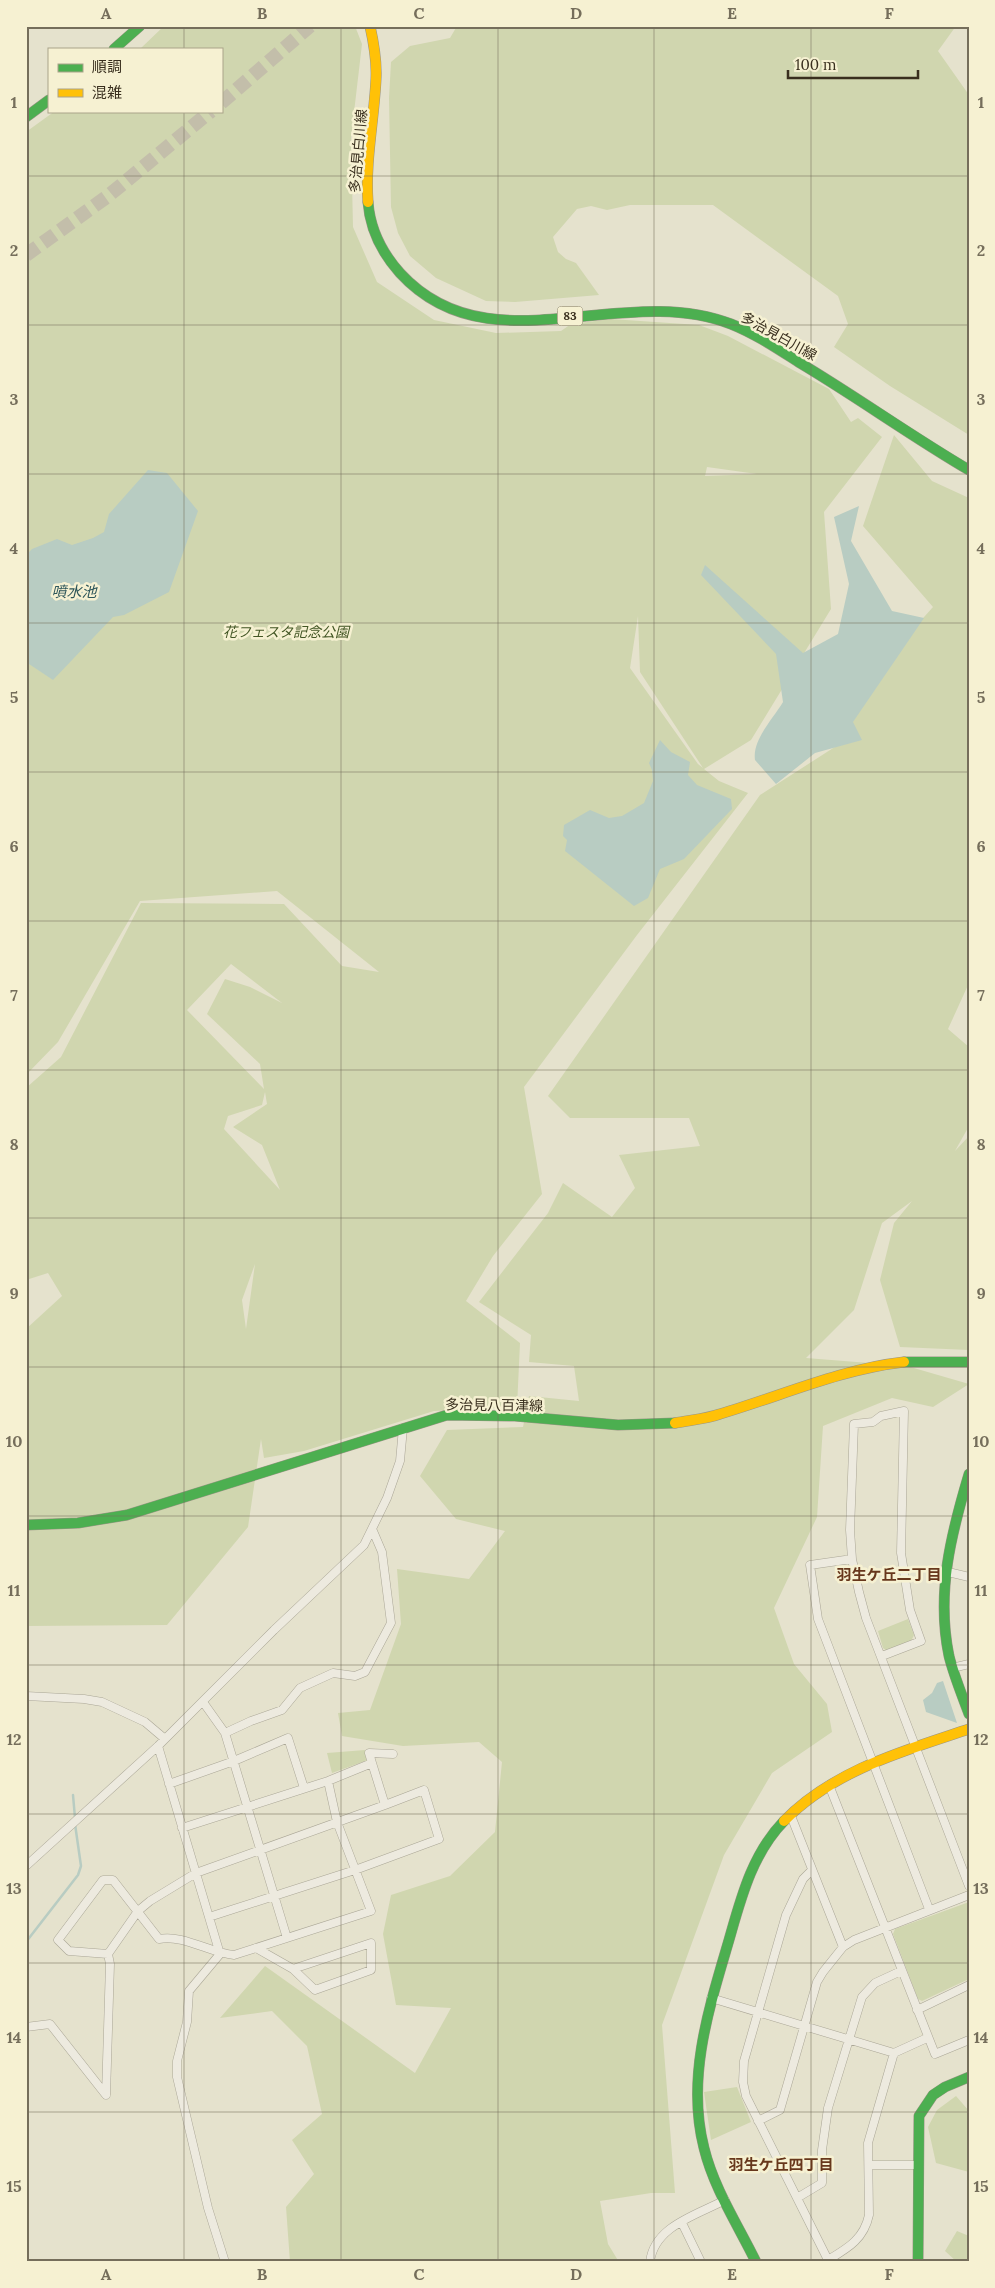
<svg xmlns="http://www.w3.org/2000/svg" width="995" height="2288" viewBox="0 0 995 2288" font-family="Lora,'Noto Sans JP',serif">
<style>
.green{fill:#d0d6af;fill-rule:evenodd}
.water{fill:#b8ccc2}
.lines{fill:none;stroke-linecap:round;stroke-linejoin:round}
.stream{stroke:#b8ccc2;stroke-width:2.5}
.highway-tunnel{stroke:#c3beaa;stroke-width:14;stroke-dasharray:14 7;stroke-linecap:butt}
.street-casing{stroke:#aaa696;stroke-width:9}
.fast-casing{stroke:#9a9586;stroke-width:11}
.slow-casing{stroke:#9a9586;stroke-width:11}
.street{stroke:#edeadf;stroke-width:8}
.fast{stroke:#4caf50;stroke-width:10}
.slow{stroke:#ffc107;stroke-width:10}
.grid{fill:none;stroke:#756e5b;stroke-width:1;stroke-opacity:0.55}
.labels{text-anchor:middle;stroke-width:5;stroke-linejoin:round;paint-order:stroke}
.shield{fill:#f6f1d2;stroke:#726954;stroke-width:1}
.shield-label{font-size:12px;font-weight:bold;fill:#392f1e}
.street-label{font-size:14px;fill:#392f1e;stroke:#f6f1d2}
.park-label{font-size:14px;font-style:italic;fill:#425624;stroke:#f6f1d2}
.water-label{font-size:15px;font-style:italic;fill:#2c5559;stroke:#f6f1d2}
.neighbourhood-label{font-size:15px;font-weight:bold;fill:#67371c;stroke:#f6f1d2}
.neatline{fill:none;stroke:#756e5b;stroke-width:2}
.grid-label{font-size:16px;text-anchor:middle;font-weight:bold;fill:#756e5b}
</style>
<rect width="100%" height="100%" fill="#e5e2cd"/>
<path class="green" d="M 164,26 L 355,26 L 362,44 L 351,138 L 353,227 L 377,282 L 434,320 L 496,333 L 561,331 L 571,324 L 611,319 L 699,325 L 728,336 L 829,389 L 851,422 L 858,418 L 882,437 L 824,512 L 831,609 L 751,740 L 704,769 L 719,781 L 748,793 L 637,935 L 524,1087 L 542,1194 L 493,1256 L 466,1301 L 520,1343 L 517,1407 L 434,1411 L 304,1451 L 264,1458 L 261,1439 L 248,1527 L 167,1625 L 26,1626 L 26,1329 L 62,1296 L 48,1273 L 26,1280 L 26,1088 L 61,1057 L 141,903 L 284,904 L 342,966 L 379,972 L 277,891 L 140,901 L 58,1042 L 26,1075 L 26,132 L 55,111 L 221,111 L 221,49 L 140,49 ZM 707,467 L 757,474 L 705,476 ZM 638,616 L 640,672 L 703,768 L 698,764 L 630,668 ZM 231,964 L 282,1003 L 250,987 L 225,979 L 207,1014 L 260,1064 L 264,1089 L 187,1010 ZM 265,1092 L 267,1104 L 233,1127 L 262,1145 L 280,1190 L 224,1129 L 228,1116 L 262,1105 ZM 255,1264 L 246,1329 L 242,1300 Z
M 457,26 L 956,26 L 938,51 L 969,95 L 969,435 L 890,386 L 834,347 L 848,324 L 838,296 L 713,205 L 630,205 L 607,210 L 591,206 L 577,209 L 553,237 L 558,252 L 566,259 L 576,263 L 599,295 L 515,302 L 486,301 L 436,278 L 410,256 L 398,233 L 391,207 L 389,98 L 391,62 L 410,46 L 450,38 Z
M 894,435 L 932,481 L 969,498 L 969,983 L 948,1029 L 969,1047 L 969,1126 L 955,1151 L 969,1136 L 969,1350 L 900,1347 L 880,1280 L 894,1223 L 912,1201 L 882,1223 L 854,1310 L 806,1358 L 907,1366 L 969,1384 L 933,1407 L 892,1398 L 823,1426 L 817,1517 L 774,1608 L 794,1664 L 827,1704 L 832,1732 L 772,1773 L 724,1855 L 662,2025 L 675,2193 L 651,2193 L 600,2201 L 608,2244 L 619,2262 L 290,2262 L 286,2207 L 314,2174 L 292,2140 L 322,2114 L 307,2046 L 272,2011 L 220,2018 L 265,1966 L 415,2073 L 451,2008 L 396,2005 L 383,1934 L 391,1895 L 450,1876 L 495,1832 L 502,1762 L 479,1742 L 403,1746 L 342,1736 L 338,1713 L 370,1710 L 401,1624 L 397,1569 L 469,1579 L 505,1531 L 456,1519 L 420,1476 L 447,1430 L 523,1427 L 529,1396 L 579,1401 L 574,1366 L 529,1362 L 531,1335 L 479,1302 L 548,1213 L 563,1183 L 612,1217 L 635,1188 L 619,1155 L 700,1146 L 689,1118 L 570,1118 L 548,1096 L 760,795 L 841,743 L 890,655 L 933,607 L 863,526 Z
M 908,1619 L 914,1635 L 911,1641 L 887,1651 L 883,1648 L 878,1631 Z
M 365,1750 L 368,1760 L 332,1773 L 327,1753 Z
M 969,1902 L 969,1979 L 922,2001 L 918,1999 L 893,1934 L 895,1929 Z
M 737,2087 L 751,2122 L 711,2140 L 704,2092 Z
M 956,2096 L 969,2111 L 969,2172 L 936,2163 L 928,2127 L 937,2110 Z
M 957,2231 L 969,2236 L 969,2262 L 957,2262 L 945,2251 Z"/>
<path class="water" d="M 148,470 L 167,473 L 198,511 L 169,592 L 124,615 L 113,617 L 53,680 L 26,662 L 26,555 L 32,549 L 57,539 L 72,545 L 93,538 L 104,532 L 109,514 Z
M 859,506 L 851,541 L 892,611 L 924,618 L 853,722 L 862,740 L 815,753 L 776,784 L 755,760 C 752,740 773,719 783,702 L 776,654 L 701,575 L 705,565 L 803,653 L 838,634 L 849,584 L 834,517 Z
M 660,740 L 671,752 L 690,762 L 688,775 L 697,785 L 731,799 L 732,809 L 684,859 L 660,869 L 648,898 L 634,906 L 565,851 L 567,840 L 563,836 L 564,825 L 590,810 L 609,818 L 622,816 L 644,803 L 653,781 L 652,770 L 649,763 Z
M 943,1681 L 957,1723 L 926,1712 L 923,1700 L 932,1693 L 937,1683 Z"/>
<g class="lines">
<path class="stream" d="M 73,1795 L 75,1818
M 26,1942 L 78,1875 L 81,1866 L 75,1824"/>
<path class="highway-tunnel" d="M 221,103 L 310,26
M 26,255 L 108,196 L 211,111"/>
<g class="street-casing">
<path id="street" d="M 852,1559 L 810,1565 L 818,1619 L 929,1909
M 944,1571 L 969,1577
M 882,1656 L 921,1641 L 910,1610 L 901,1553 L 904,1411 L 881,1416 L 873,1422 L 854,1424 L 850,1530 L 852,1559 L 859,1592 L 866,1618 L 969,1886
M 952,1668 L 969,1664
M 26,1696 L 84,1699 L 102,1702 L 145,1722 L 165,1739
M 203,1702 L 225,1733 L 287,1938
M 225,1733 L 251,1721 L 282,1710 L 300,1688 L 333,1673 L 355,1676 L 365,1672 L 391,1623 L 382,1552 L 373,1531
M 158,1746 L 220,1954
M 372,1763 L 369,1753 L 393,1754
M 169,1784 L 234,1761 L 288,1738 L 304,1788
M 829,1785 L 935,2054 L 969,2040
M 791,1816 L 843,1947
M 182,1828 L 328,1781 L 372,1763 L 385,1805 L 424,1790 L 439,1839 L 355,1870 L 209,1917
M 26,1866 L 158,1746 L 274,1630 L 364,1545 L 387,1498 L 400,1461 L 403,1428
M 812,1870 L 803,1879 L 786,1915 L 744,2061 L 743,2082 L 746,2096 L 829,2262
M 256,1948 L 293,1969 L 315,1990 L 371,1970 L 371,1943 L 293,1969
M 108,1954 L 69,1951 L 58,1940 L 103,1880 L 113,1880 L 159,1939 C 183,1934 210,1953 234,1955 L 371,1911 L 337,1822 L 328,1781
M 220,1954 L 189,1991 L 187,2022 L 177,2061 L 177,2077 L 208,2208 L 225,2262
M 711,1998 L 894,2053 L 927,2038
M 917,2010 L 969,1985
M 26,2027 L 50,2024 L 106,2095
M 106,2095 L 110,1964 L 108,1954 L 138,1911 L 150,1901 L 196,1873 L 385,1805
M 758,2121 L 780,2110 L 817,1982 L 823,1972 L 843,1947 L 854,1940 L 969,1895
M 869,2165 L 918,2165
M 797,2198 L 822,2183 L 822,2150 L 828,2108 L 862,1997 L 875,1983 L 901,1971
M 682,2223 L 701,2262
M 828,2260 C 848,2248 864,2239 869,2215 L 868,2143 L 894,2053
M 650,2262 C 654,2226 697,2215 725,2200"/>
</g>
<g class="fast-casing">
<path id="fast" d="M 114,49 L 140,26
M 26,117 L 49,100
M 368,202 C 370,229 383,254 400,273 C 489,370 620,281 731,324 C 756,334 778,349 800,363 C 857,397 911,436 969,470
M 904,1362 L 969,1362
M 969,1474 C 951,1534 936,1593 949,1656 C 954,1676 962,1695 969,1714
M 26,1525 L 78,1523 L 127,1515 L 447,1415 L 515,1416 L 618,1425 L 675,1423
M 756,2262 C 738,2225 714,2189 704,2148 C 686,2078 709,2008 729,1940 C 741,1898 752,1854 784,1821
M 918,2262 L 919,2116 L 933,2095 L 945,2087 L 969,2077"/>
</g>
<g class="slow-casing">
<path id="slow" d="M 368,202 C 365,161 374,121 376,79 C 377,61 374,44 370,26
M 675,1423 C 690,1420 706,1419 720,1414 C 781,1396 841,1369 904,1362
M 784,1821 C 834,1770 903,1751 969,1729"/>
</g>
<use href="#street" class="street"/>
<use href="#fast" class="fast"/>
<use href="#slow" class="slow"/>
</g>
<path class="grid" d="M 184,26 L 184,49M 341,26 L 341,2262M 498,26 L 498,2262M 654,26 L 654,2262M 811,26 L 811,2262M 184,111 L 184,2262M 26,176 L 969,176M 26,325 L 969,325M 26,474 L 969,474M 26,623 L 969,623M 26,772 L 969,772M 26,921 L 969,921M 26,1070 L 969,1070M 26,1218 L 969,1218M 26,1367 L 969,1367M 26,1516 L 969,1516M 26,1665 L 969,1665M 26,1814 L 969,1814M 26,1963 L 969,1963M 26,2112 L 969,2112"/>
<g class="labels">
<rect class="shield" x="557.5" y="306.5" width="25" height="19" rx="4"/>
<g class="shield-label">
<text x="570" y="320">83</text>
</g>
<g class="street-label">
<text transform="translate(358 151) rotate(-85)" y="5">多治見白川線</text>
<text transform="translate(779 336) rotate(29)" y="5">多治見白川線</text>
<text transform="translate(494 1405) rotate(1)" y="5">多治見八百津線</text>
</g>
<g class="park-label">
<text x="286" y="637">花フェスタ記念公園</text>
</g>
<g class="water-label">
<text x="74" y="597">噴水池</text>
</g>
<g class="neighbourhood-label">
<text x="889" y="1580">羽生ケ丘二丁目</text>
<text x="781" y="2170">羽生ケ丘四丁目</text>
</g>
</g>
<rect width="995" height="2288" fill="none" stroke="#f6f1d2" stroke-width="55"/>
<rect x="48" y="48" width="175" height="65" fill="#f6f1d2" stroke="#aaa38a"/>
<rect x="58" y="64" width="25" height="8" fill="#4caf50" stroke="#aaa38a"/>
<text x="92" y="72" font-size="15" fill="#392f1e">順調</text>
<rect x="58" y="89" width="25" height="8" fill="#ffc107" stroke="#aaa38a"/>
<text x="92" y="98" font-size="15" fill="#392f1e">混雑</text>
<path d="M788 70v8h130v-8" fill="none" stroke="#392f1e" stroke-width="2.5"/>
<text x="795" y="70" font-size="15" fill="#392f1e" stroke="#f6f1d2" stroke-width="4" paint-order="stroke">100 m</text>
<rect x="28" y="28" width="940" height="2232" class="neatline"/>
<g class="grid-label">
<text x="106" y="19">A</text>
<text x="262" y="19">B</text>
<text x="419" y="19">C</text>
<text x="576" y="19">D</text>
<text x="732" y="19">E</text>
<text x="889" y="19">F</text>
<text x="14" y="108">1</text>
<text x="981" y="108">1</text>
<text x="14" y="256">2</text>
<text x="981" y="256">2</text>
<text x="14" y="405">3</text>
<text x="981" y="405">3</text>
<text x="14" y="554">4</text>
<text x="981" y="554">4</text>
<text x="14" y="703">5</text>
<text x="981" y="703">5</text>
<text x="14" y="852">6</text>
<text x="981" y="852">6</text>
<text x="14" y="1001">7</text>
<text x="981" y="1001">7</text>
<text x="14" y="1150">8</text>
<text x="981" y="1150">8</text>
<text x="14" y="1299">9</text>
<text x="981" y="1299">9</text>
<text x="14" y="1447">10</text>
<text x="981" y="1447">10</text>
<text x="14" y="1596">11</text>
<text x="981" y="1596">11</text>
<text x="14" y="1745">12</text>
<text x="981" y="1745">12</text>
<text x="14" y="1894">13</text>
<text x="981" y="1894">13</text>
<text x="14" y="2043">14</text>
<text x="981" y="2043">14</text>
<text x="14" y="2192">15</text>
<text x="981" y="2192">15</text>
<text x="106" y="2280">A</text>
<text x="262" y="2280">B</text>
<text x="419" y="2280">C</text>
<text x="576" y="2280">D</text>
<text x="732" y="2280">E</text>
<text x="889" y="2280">F</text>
</g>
</svg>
